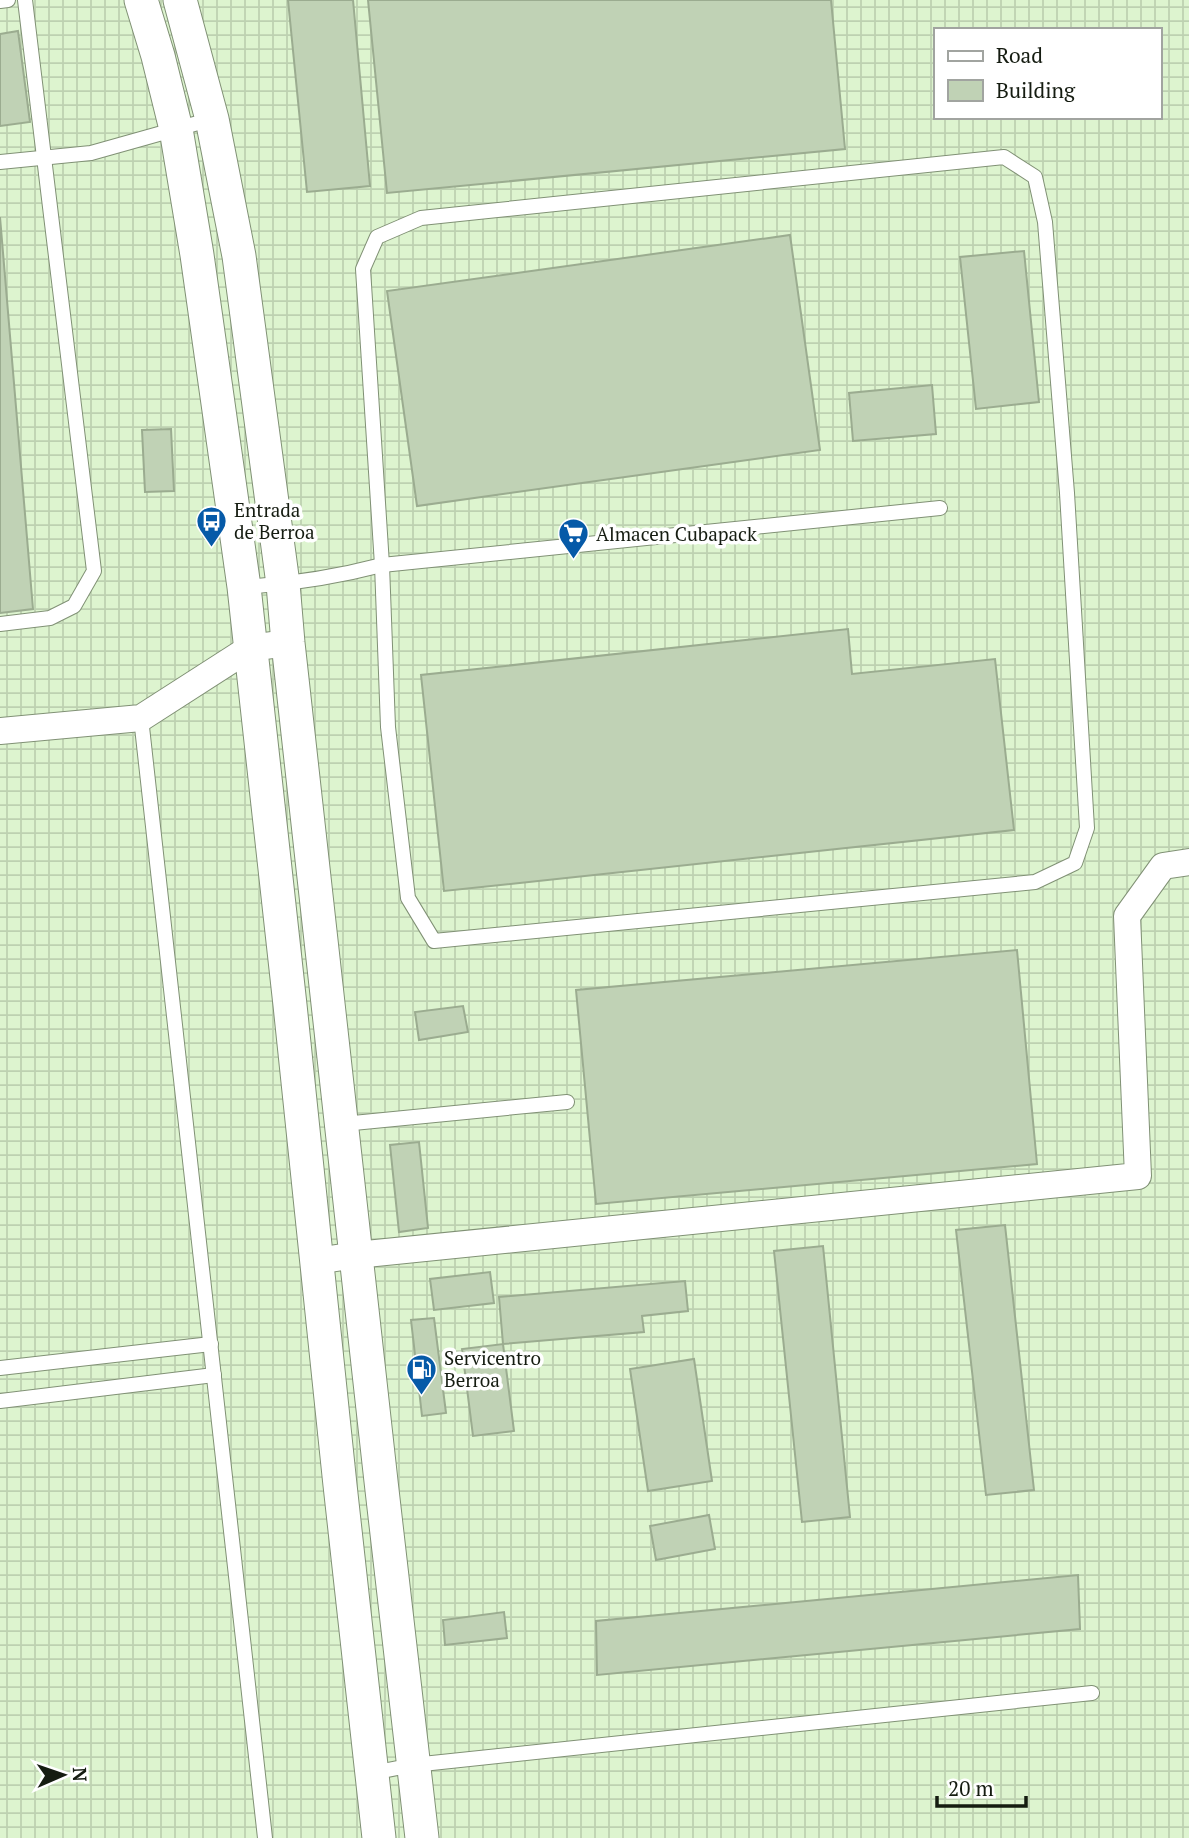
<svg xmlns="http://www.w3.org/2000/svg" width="1189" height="1838" viewBox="0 0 1189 1838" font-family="'PT Serif',serif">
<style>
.industrial{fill:url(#industrial-grid);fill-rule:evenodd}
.building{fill:#c0d2b5;stroke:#9bac90;stroke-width:2}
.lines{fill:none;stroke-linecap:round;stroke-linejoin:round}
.service-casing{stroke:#809175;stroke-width:16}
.minor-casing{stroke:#809175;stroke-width:28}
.tertiary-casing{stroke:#809175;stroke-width:35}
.service{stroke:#fff;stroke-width:14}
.minor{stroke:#fff;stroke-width:26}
.tertiary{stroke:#fff;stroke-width:33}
.labels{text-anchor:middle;stroke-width:7;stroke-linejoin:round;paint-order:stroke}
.poi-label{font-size:19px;fill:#151c11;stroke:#fff;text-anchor:start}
</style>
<defs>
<pattern id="industrial-grid" width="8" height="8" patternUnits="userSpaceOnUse" patternTransform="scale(1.75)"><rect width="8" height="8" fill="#ddf4cf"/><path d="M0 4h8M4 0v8" fill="none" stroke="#bdd1b1"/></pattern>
</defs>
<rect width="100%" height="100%" fill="#ecffe0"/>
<path class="industrial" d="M0,0H1189V1838H0ZM935,30H1159V117H935Z"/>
<g class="building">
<polygon points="288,0 353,0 370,186 307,192"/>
<polygon points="368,0 831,0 845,149 387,193"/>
<polygon points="18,31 30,122 0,126 0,34"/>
<polygon points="0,217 33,609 0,613"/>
<polygon points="790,235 820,450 417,506 387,291"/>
<polygon points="1024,251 1039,402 976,409 960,257"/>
<polygon points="932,385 936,434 853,441 849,393"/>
<polygon points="171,429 174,491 145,492 142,430"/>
<polygon points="848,629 852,674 995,659 1014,830 444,891 421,675"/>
<polygon points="1017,950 1037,1164 596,1204 576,990"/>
<polygon points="463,1006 468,1032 419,1040 415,1012"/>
<polygon points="419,1142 428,1228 399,1232 390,1145"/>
<polygon points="1005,1225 1034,1490 986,1495 956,1230"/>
<polygon points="823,1246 850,1517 802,1522 774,1251"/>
<polygon points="490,1272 494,1303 434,1310 430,1279"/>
<polygon points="685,1281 688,1311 642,1316 644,1332 503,1344 499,1297"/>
<polygon points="434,1318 446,1413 422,1416 411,1320"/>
<polygon points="503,1344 514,1431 473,1436 462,1349"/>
<polygon points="694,1359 712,1481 648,1491 630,1369"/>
<polygon points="709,1515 715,1549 656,1560 650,1526"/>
<polygon points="1078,1575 1080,1629 597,1675 596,1621"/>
<polygon points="504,1612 507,1638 445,1645 443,1620"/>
</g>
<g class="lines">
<defs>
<g id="service">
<polyline points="0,1 8,0"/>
<polygon points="1004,157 1035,177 1045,222 1067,493 1087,828 1075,863 1035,882 434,941 408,898 388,727 382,565 363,269 377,237 421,218"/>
<polyline points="0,162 91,153 212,119"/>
<path d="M244,587C291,584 336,577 382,565L940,508"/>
<polyline points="0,624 50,618 74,606 94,571 25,0"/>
<polyline points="141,718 265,1838"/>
<polyline points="343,1124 567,1102"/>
<polyline points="0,1368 211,1344"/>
<polyline points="0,1401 214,1375"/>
<polyline points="372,1773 413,1765 1092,1693"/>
</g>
<g id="minor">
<polyline points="0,731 141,718 250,648 288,643"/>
<polyline points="316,1261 356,1255 1138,1176 1127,916 1163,866 1189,862"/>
</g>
<g id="tertiary">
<polyline points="141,0 158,56 176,129 197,255 244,587 290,1005 340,1485 379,1838"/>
<path d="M180,0L212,119L239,256L283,584L288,643C333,1042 375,1440 422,1838"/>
</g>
</defs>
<use href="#service" class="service-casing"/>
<use href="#minor" class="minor-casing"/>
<use href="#tertiary" class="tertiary-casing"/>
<use href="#service" class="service"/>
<use href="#minor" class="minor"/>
<use href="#tertiary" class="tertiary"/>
</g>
<defs>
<symbol id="bus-pin" viewBox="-11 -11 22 30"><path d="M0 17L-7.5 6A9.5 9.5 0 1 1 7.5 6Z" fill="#065aa8" stroke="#fff"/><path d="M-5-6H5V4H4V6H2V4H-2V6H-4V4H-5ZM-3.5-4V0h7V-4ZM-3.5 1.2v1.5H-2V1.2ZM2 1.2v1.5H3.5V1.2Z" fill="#fff"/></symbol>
<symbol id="supermarket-pin" viewBox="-11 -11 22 30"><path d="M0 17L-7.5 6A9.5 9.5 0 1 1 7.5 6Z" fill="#065aa8" stroke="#fff"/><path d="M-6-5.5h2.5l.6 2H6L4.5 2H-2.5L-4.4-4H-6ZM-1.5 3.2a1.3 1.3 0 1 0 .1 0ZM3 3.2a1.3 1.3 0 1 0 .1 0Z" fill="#fff"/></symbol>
<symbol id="fuel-pin" viewBox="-11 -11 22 30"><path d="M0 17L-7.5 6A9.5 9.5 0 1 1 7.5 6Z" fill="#065aa8" stroke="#fff"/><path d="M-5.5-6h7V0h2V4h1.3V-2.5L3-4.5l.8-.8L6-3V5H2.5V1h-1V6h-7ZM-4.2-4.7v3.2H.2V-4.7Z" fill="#fff"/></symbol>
</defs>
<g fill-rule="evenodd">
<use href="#bus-pin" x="194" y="504" width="35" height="47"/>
<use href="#supermarket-pin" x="556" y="516" width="35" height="47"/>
<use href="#fuel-pin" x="404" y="1352" width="35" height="47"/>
</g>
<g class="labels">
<g class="poi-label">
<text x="234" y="517">Entrada<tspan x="234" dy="22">de Berroa</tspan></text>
<text x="596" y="541">Almacen Cubapack</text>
<text x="444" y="1365">Servicentro<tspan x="444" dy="22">Berroa</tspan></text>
</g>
</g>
<rect x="934" y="28" width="228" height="91" fill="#ffffff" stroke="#a1a4a0" stroke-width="2"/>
<rect x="948" y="51" width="35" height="10" fill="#ffffff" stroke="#a1a4a0" stroke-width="2"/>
<text x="996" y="63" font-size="21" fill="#151c11">Road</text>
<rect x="948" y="80" width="35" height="21" fill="#c0d2b5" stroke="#a1a4a0" stroke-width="2"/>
<text x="996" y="98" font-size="21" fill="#151c11">Building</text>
<g transform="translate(63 1775) rotate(88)" stroke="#ffffff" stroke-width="5" paint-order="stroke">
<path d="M0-5L12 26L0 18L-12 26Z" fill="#151c11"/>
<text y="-10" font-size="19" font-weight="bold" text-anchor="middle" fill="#151c11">N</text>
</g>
<path d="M937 1796v10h89v-10" fill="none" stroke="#151c11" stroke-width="3.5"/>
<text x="948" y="1796" font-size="21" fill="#151c11" stroke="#ffffff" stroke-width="5" paint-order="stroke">20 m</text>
</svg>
